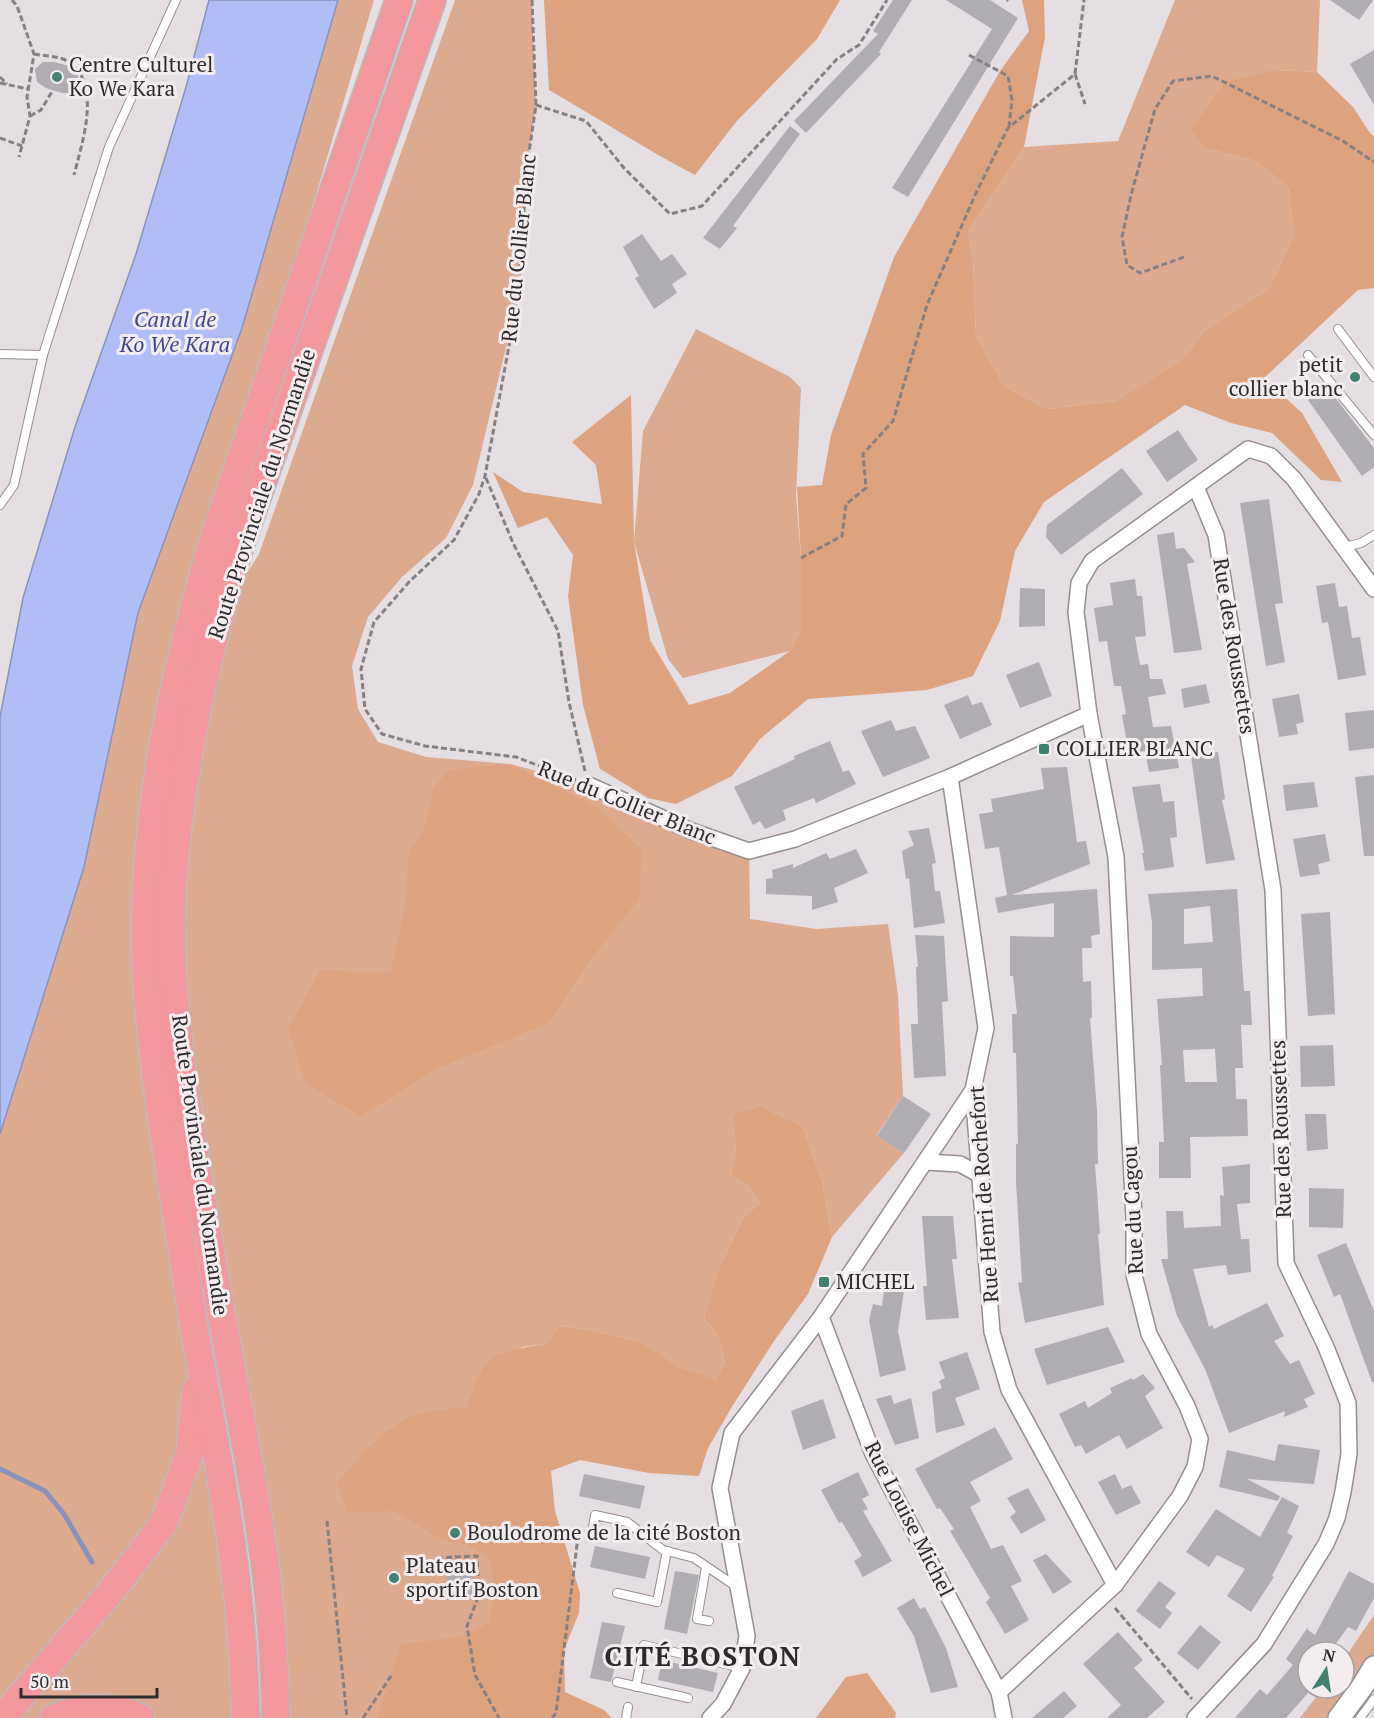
<svg xmlns="http://www.w3.org/2000/svg" width="1374" height="1718" viewBox="0 0 1374 1718" font-family="'PT Serif',serif">
<style>
.green{fill:#dcaa8e}
.forest{fill:#dda280}
.water{fill:#b1bdf7;stroke:#8a92bb;stroke-width:1.5}
.lines{fill:none;stroke-linecap:round;stroke-linejoin:round}
.stream{stroke:#8a92bb;stroke-width:5}
.building{fill:#afacb2;fill-rule:evenodd}
.lane-casing{stroke:#958e92;stroke-width:10}
.street-casing{stroke:#958e92;stroke-width:18}
.secondary-casing{stroke:#958e92;stroke-width:24}
.highway-casing{stroke:#bcbbbc;stroke-width:30}
.path{stroke:#858083;stroke-width:3;stroke-dasharray:6 3;stroke-linecap:butt}
.lane{stroke:#fff;stroke-width:8}
.street{stroke:#fff;stroke-width:15}
.secondary{stroke:#fff;stroke-width:21}
.highway{stroke:#f2979b;stroke-width:27}
.poi-dot{fill:#408170;stroke:#f3ecef;stroke-width:2}
.labels{text-anchor:middle;stroke-width:6;stroke-linejoin:round;paint-order:stroke}
.poi-label{font-size:21px;fill:#2f2c2e;stroke:#f3ecef;text-anchor:start}
.street-label{font-size:21px;fill:#2f2c2e;stroke:#f3ecef}
.water-label{font-size:22px;font-style:italic;fill:#41498f;stroke:#f3ecef}
.district-label{font-size:27px;font-weight:bold;letter-spacing:1.5px;fill:#2e292b;stroke:#f3ecef}
</style>
<rect width="100%" height="100%" fill="#e5dee2"/>
<g class="green">
<polygon points="338,0 374,0 191,614 147,895 246,1718 0,1718 0,1134 84,867 138,613 242,328"/>
<polygon points="455,0 532,0 536,105 527,166 518,297 473,485 446,538 402,577 368,617 352,666 358,709 378,742 426,757 510,764 589,785 749,851 750,919 816,929 888,924 898,995 903,1096 877,1135 904,1153 832,1237 822,1181 802,1125 778,1115 761,1105 732,1114 736,1148 731,1176 748,1185 760,1203 743,1218 717,1272 704,1318 719,1337 725,1363 716,1381 680,1367 642,1342 588,1330 562,1326 545,1344 522,1347 473,1388 466,1407 418,1415 392,1427 369,1446 523,1504 492,1631 377,1718 276,1718 173,965 218,620 259,554"/>
<polygon points="1175,0 1320,0 1317,72 1273,70 1205,148 1256,161 1288,187 1294,234 1269,289 1204,331 1183,359 1118,401 1047,409 1004,386 976,336 973,259 968,231 1024,147 1118,141"/>
<polygon points="696,329 790,377 801,388 796,495 801,558 801,631 790,651 683,678 668,659 634,542 643,431"/>
<polygon points="1374,1615 1374,1667 1339,1718 1300,1718 1323,1688 1344,1688 1344,1659"/>
</g>
<g class="forest">
<path d="M544,0H840L817,39L736,122L695,175C645,149 598,118 549,90Z"/>
<polygon points="1022,0 1044,0 1045,37 1024,147 968,231 973,259 976,336 1004,386 1047,409 1117,401 1183,359 1204,331 1269,289 1294,234 1288,187 1256,161 1205,148 1191,130 1225,82 1273,70 1317,72 1353,107 1370,133 1374,136 1374,288 1358,290 1264,378 1302,413 1342,482 1321,480 1272,433 1231,423 1185,405 1044,502 1015,551 1000,621 973,676 927,690 808,699 760,739 732,776 676,804 648,798 600,769 583,705 568,596 573,555 547,517 518,528 493,472 523,492 602,504 596,465 572,442 631,395 634,542 650,640 689,705 730,693 790,651 801,631 801,558 797,487 822,485 831,435 894,257 1000,71 1029,31"/>
<polygon points="510,764 600,809 642,850 639,899 588,963 549,1023 438,1068 361,1116 306,1084 288,1029 321,969 359,973 391,972 405,906 409,852 425,827 433,789 448,770"/>
<path d="M761,1105L778,1115L802,1125L822,1181L832,1237L808,1294L774,1341L733,1405L708,1448L699,1476L649,1473L580,1460L551,1471L555,1511L580,1593L579,1613L564,1650L565,1692L604,1710L612,1718H377L401,1644L461,1637L490,1622L495,1586L489,1557L465,1544L441,1539L394,1511L348,1512L337,1484C360,1456 383,1425 419,1414C434,1410 450,1409 466,1407C470,1395 480,1368 490,1360C499,1351 532,1346 545,1344L561,1326L588,1330L642,1342L680,1367L716,1380L725,1363L719,1337L704,1318L717,1272L743,1218L760,1203L748,1185L731,1176L736,1148L732,1114Z"/>
<polygon points="867,1673 896,1713 895,1718 816,1718 846,1677"/>
</g>
<polygon class="water" points="209,0 338,0 242,328 138,613 84,867 0,1134 0,717 23,598 75,427 136,254 186,87"/>
<g class="lines">
<polyline class="stream" points="0,1469 45,1491 64,1514 92,1562"/>
</g>
<g class="building">
<polygon points="893,0 912,0 879,52 881,54 806,133 794,121 878,34 873,31"/>
<polygon points="946,0 990,0 1018,18 908,197 892,188 992,29"/>
<polygon points="1330,0 1373,0 1359,20"/>
<polygon points="1374,50 1374,105 1350,64"/>
<polygon points="43,62 54,62 69,66 77,72 79,83 71,93 62,93 46,88 37,82 35,69"/>
<polygon points="790,126 800,134 733,226 737,228 720,249 703,238"/>
<polygon points="642,234 661,261 672,254 687,274 672,284 677,293 654,309 635,278 639,276 623,247"/>
<polygon points="1327,387 1374,448 1374,467 1362,476 1308,400"/>
<polygon points="1178,430 1198,460 1167,482 1146,451"/>
<polygon points="1122,468 1143,494 1061,555 1046,537 1047,525"/>
<polygon points="1269,499 1283,603 1275,604 1285,662 1266,666 1240,503"/>
<polygon points="1174,532 1176,549 1184,548 1195,562 1187,564 1202,650 1174,653 1157,535"/>
<polygon points="1135,579 1137,596 1142,596 1146,636 1135,637 1140,665 1148,664 1150,679 1162,679 1166,694 1148,697 1153,727 1171,726 1179,768 1149,772 1145,751 1129,754 1122,715 1126,714 1121,686 1114,686 1107,641 1099,642 1094,608 1113,605 1110,583"/>
<polygon points="1335,583 1339,607 1347,606 1352,638 1360,637 1366,675 1338,680 1328,622 1322,623 1316,586"/>
<polygon points="1020,588 1045,589 1045,626 1019,627"/>
<polygon points="1039,662 1052,696 1020,708 1006,675"/>
<polygon points="1206,684 1210,703 1184,708 1181,689"/>
<polygon points="1299,694 1304,722 1296,724 1298,734 1279,737 1272,699"/>
<polygon points="968,695 972,705 982,702 992,725 960,739 944,705"/>
<polygon points="1374,710 1374,748 1349,751 1345,713"/>
<polygon points="891,720 896,731 915,726 930,758 883,777 861,731"/>
<polygon points="830,741 843,772 849,770 856,784 816,803 814,798 783,810 786,820 765,829 760,821 753,825 734,787 795,759 794,756"/>
<polygon points="1218,752 1225,799 1222,800 1235,860 1206,864 1191,756"/>
<polygon points="1067,767 1077,842 1086,841 1090,864 1012,895 1097,889 1100,934 1091,936 1092,948 1082,948 1083,982 1091,981 1092,1018 1090,1018 1097,1111 1098,1164 1095,1164 1100,1234 1098,1234 1104,1305 1025,1323 1018,1283 1022,1282 1016,1182 1016,1144 1018,1144 1016,1053 1013,1053 1012,1014 1017,1014 1013,976 1010,976 1010,936 1054,937 1054,903 998,913 995,898 1007,895 999,847 985,849 979,814 993,812 991,799 1044,789 1041,768"/>
<polygon points="1374,775 1374,856 1364,856 1355,777"/>
<polygon points="1314,782 1318,807 1286,811 1283,785"/>
<polygon points="1160,784 1163,802 1174,801 1177,837 1170,838 1174,867 1145,871 1142,853 1144,853 1132,787"/>
<polygon points="929,828 936,863 932,864 935,891 940,891 945,923 914,928 909,878 906,879 902,851 914,845 908,831"/>
<polygon points="1325,834 1330,861 1318,864 1320,874 1300,877 1293,839"/>
<polygon points="856,849 868,873 834,888 838,902 812,910 812,896 766,894 766,879 773,878 772,870 793,864 793,868 826,853 830,859"/>
<path d="M1237,889L1244,991H1250L1252,1025H1241L1243,1068H1235L1236,1099H1247L1248,1136L1190,1137L1191,1178H1159V1142H1164L1160,1065H1162L1157,999L1203,996L1202,968L1152,970V922L1148,894ZM1210,906L1213,942L1184,944V909ZM1215,1049L1217,1082H1185L1183,1050Z"/>
<polygon points="1330,912 1335,1014 1308,1016 1301,914"/>
<polygon points="915,935 944,936 948,1001 942,1002 946,1076 914,1078 911,1024 918,1024 916,967 918,967"/>
<polygon points="1333,1045 1335,1086 1301,1087 1300,1046"/>
<polygon points="903,1096 931,1114 904,1153 877,1136"/>
<polygon points="1305,1114 1326,1114 1328,1149 1307,1151"/>
<polygon points="1250,1164 1250,1203 1237,1204 1241,1239 1249,1239 1251,1272 1228,1275 1226,1265 1193,1269 1209,1327 1212,1325 1214,1329 1267,1303 1284,1336 1274,1341 1290,1364 1299,1360 1315,1394 1304,1399 1308,1407 1284,1417 1285,1411 1229,1433 1205,1369 1177,1316 1161,1259 1168,1259 1166,1211 1183,1211 1184,1228 1221,1226 1220,1195 1224,1196 1222,1167"/>
<polygon points="1309,1188 1344,1189 1343,1228 1309,1227"/>
<polygon points="922,1216 953,1216 957,1259 952,1259 959,1318 926,1320 923,1286 927,1286"/>
<polygon points="1346,1243 1374,1311 1374,1382 1372,1382 1340,1294 1334,1297 1317,1255"/>
<polygon points="885,1282 905,1284 898,1331 906,1370 880,1377 869,1320 873,1304 882,1306"/>
<polygon points="1108,1327 1125,1362 1047,1385 1034,1349"/>
<polygon points="967,1352 980,1389 955,1398 965,1425 936,1433 932,1392 942,1388 939,1381 945,1378 939,1362"/>
<polygon points="1143,1374 1155,1388 1145,1396 1163,1428 1127,1449 1119,1435 1086,1454 1081,1445 1075,1447 1059,1414 1085,1401 1088,1408 1112,1393 1110,1388 1132,1378 1133,1380"/>
<polygon points="891,1395 894,1404 911,1398 919,1438 895,1445 876,1399"/>
<polygon points="823,1399 836,1438 803,1450 791,1411"/>
<polygon points="995,1427 1013,1459 970,1482 981,1501 970,1507 991,1549 1003,1545 1022,1581 1011,1586 1029,1620 1005,1634 986,1602 990,1598 950,1531 954,1529 940,1508 937,1509 915,1469"/>
<polygon points="1278,1444 1320,1450 1314,1484 1247,1479 1280,1496 1278,1501 1219,1487 1227,1450 1275,1461"/>
<polygon points="858,1472 869,1495 862,1499 868,1509 863,1511 892,1561 863,1577 854,1561 862,1556 842,1522 839,1523 821,1490"/>
<polygon points="584,1474 645,1486 640,1509 579,1496"/>
<polygon points="1115,1474 1122,1489 1131,1485 1141,1503 1116,1515 1098,1482"/>
<polygon points="1028,1488 1046,1520 1021,1534 1010,1517 1016,1512 1007,1498"/>
<polygon points="1282,1497 1299,1506 1287,1533 1293,1536 1272,1576 1274,1577 1251,1612 1227,1596 1245,1569 1217,1555 1209,1567 1186,1552 1216,1509 1260,1537"/>
<polygon points="595,1546 650,1557 645,1579 590,1567"/>
<polygon points="1046,1554 1072,1582 1053,1594 1033,1560"/>
<polygon points="448,1561 474,1562 473,1595 447,1594"/>
<polygon points="675,1571 699,1575 687,1634 664,1629"/>
<polygon points="1349,1571 1374,1584 1374,1598 1356,1631 1348,1627 1330,1652 1308,1652 1308,1693 1286,1718 1235,1718 1260,1689 1267,1695 1293,1665 1286,1659 1308,1627 1308,1630 1315,1635"/>
<polygon points="1159,1581 1176,1593 1165,1607 1172,1613 1160,1629 1136,1611"/>
<polygon points="914,1598 920,1609 925,1607 946,1648 958,1687 931,1693 914,1636 897,1608"/>
<polygon points="602,1622 625,1626 611,1682 590,1678"/>
<polygon points="1200,1625 1221,1642 1198,1670 1177,1653"/>
<polygon points="1118,1632 1143,1660 1134,1668 1165,1702 1147,1718 1107,1718 1121,1705 1083,1664"/>
<polygon points="662,1660 718,1673 713,1692 658,1680"/>
<polygon points="1064,1691 1077,1706 1063,1718 1032,1718"/>
</g>
<g class="lines">
<defs>
<g id="lane">
<polyline points="1338,329 1374,377"/>
<polyline points="0,354 43,355 109,147 176,0"/>
<polyline points="1308,355 1374,435"/>
<polyline points="0,505 14,485 43,355"/>
<polyline points="1344,547 1361,543 1374,535"/>
<polyline points="592,1534 595,1515 627,1522 663,1550 694,1558 737,1587"/>
<polyline points="706,1567 697,1619 709,1621"/>
<polyline points="617,1593 657,1602 667,1551"/>
<polyline points="617,1682 688,1698"/>
<polyline points="636,1687 644,1645 742,1668"/>
<polyline points="626,1718 628,1707"/>
<polyline points="1360,1718 1374,1699"/>
</g>
<g id="street">
<polyline points="950,777 986,1028 973,1090 992,1332 1009,1390 1115,1585"/>
<polyline points="589,785 689,830 749,851 795,839 950,777 1089,714 1076,612 1079,583 1092,561 1248,449 1271,456 1294,479 1374,589"/>
<polyline points="973,1090 821,1317 873,1454 999,1692 1004,1718"/>
<polyline points="926,1162 960,1164 982,1176"/>
<polyline points="999,1692 1115,1585 1180,1496 1195,1467 1200,1439 1187,1406 1149,1334 1134,1275 1134,1218 1116,857 1089,714"/>
<polyline points="710,1718 723,1704 742,1668 747,1636 720,1488 732,1433 821,1317"/>
<polyline points="1195,1718 1264,1644 1326,1544 1337,1518 1343,1492 1349,1454 1348,1403 1326,1347 1286,1263 1273,890 1216,535 1196,487"/>
</g>
<polyline id="secondary" points="1339,1718 1362,1687 1374,1667"/>
<g id="highway">
<polyline points="2,1718 114,1588 164,1523 190,1452 196,1390"/>
<path d="M54,1718C80,1706 114,1705 141,1718"/>
<path d="M246,1718C244,1678 243,1638 238,1598C230,1519 214,1440 200,1361C189,1298 180,1235 170,1172C159,1103 149,1033 146,963C141,818 173,676 214,538L399,0"/>
<path d="M276,1718C275,1678 273,1638 269,1599C262,1530 249,1461 236,1393C223,1323 210,1252 199,1181C184,1088 168,992 172,897C178,778 205,660 240,546L432,0"/>
</g>
</defs>
<use href="#lane" class="lane-casing"/>
<use href="#street" class="street-casing"/>
<use href="#secondary" class="secondary-casing"/>
<use href="#highway" class="highway-casing"/>
<g class="path">
<polyline points="12,0 17,6 34,54 27,97 30,116 19,157"/>
<polyline points="532,0 536,105 527,166 518,297 485,476 479,494 454,540 410,581 374,622 361,669 365,709 382,734 425,746 516,757 576,780"/>
<polyline points="1007,0 1008,1"/>
<path d="M34,54C44,56 59,56 67,61C103,82 82,143 74,175"/>
<polyline points="969,55 1008,76 1012,100 1009,126"/>
<polyline points="1075,74 1085,104"/>
<polyline points="0,77 7,84"/>
<polyline points="0,83 28,89"/>
<polyline points="536,105 586,121 624,168 670,214 702,206 837,59 859,45 887,0"/>
<polyline points="30,116 41,110 53,90"/>
<polyline points="0,138 22,146"/>
<polyline points="1184,257 1140,273 1127,265 1122,237 1131,195 1155,109 1173,81 1212,76 1343,141 1374,162"/>
<polyline points="486,478 513,543 558,631 569,702 585,771"/>
<polyline points="801,558 842,536 846,504 866,488 863,454 893,421 927,305 976,193 1008,128 1075,74 1084,0"/>
<polyline points="327,1521 347,1718"/>
<polyline points="437,1558 477,1556 479,1595 467,1626 475,1675 499,1718"/>
<polyline points="1115,1608 1192,1699"/>
<polyline points="363,1718 391,1676"/>
<polyline points="552,1718 556,1713 578,1537 581,1536"/>
</g>
<use href="#lane" class="lane"/>
<use href="#street" class="street"/>
<use href="#secondary" class="secondary"/>
<use href="#highway" class="highway"/>
</g>
<g class="poi-dot">
<circle cx="57" cy="77" r="6"/>
<circle cx="1355" cy="377" r="6"/>
<rect x="1038" y="743" width="12" height="12" rx="3"/>
<rect x="818" y="1276" width="12" height="12" rx="3"/>
<circle cx="455" cy="1533" r="6"/>
<circle cx="394" cy="1578" r="6"/>
</g>
<g class="labels">
<g class="poi-label">
<text x="69" y="72">Centre Culturel<tspan x="69" dy="24">Ko We Kara</tspan></text>
<text x="1343" y="372" text-anchor="end">petit<tspan x="1343" dy="24">collier blanc</tspan></text>
<text x="1056" y="756">COLLIER BLANC</text>
<text x="836" y="1289">MICHEL</text>
<text x="467" y="1540">Boulodrome de la cité Boston</text>
<text x="406" y="1573">Plateau<tspan x="406" dy="24">sportif Boston</tspan></text>
</g>
<g class="street-label">
<text transform="translate(519 248) rotate(-84)" y="7">Rue du Collier Blanc</text>
<text transform="translate(262 494) rotate(-72)" y="7">Route Provinciale du Normandie</text>
<text transform="translate(1234 646) rotate(81)" y="7">Rue des Roussettes</text>
<text transform="translate(627 803) rotate(22)" y="7">Rue du Collier Blanc</text>
<text transform="translate(1281 1129) rotate(-92)" y="7">Rue des Roussettes</text>
<text transform="translate(200 1165) rotate(82)" y="7">Route Provinciale du Normandie</text>
<text transform="translate(984 1194) rotate(-94)" y="7">Rue Henri de Rochefort</text>
<text transform="translate(1133 1210) rotate(-93)" y="7">Rue du Cagou</text>
<text transform="translate(909 1519) rotate(63)" y="7">Rue Louise Michel</text>
</g>
<g class="water-label">
<text x="175" y="327">Canal de<tspan x="175" dy="25">Ko We Kara</tspan></text>
</g>
<g class="district-label">
<text x="703" y="1666">CITÉ BOSTON</text>
</g>
</g>
<g transform="translate(1326 1670) rotate(12)"><circle r="28" fill="#f3ecef" stroke="#a59fa2" stroke-width="1.5"/>
<path d="M0-4.5L10 22L0 15L-10 22Z" fill="#408170"/>
<text y="-9" font-size="16" font-weight="bold" text-anchor="middle" fill="#2f2c2e">N</text>
</g>
<path d="M21 1688v9h136v-9" fill="none" stroke="#2f2c2e" stroke-width="3"/>
<text x="30" y="1688" font-size="18" fill="#2f2c2e" stroke="#f3ecef" stroke-width="4.5" paint-order="stroke">50 m</text>
</svg>
